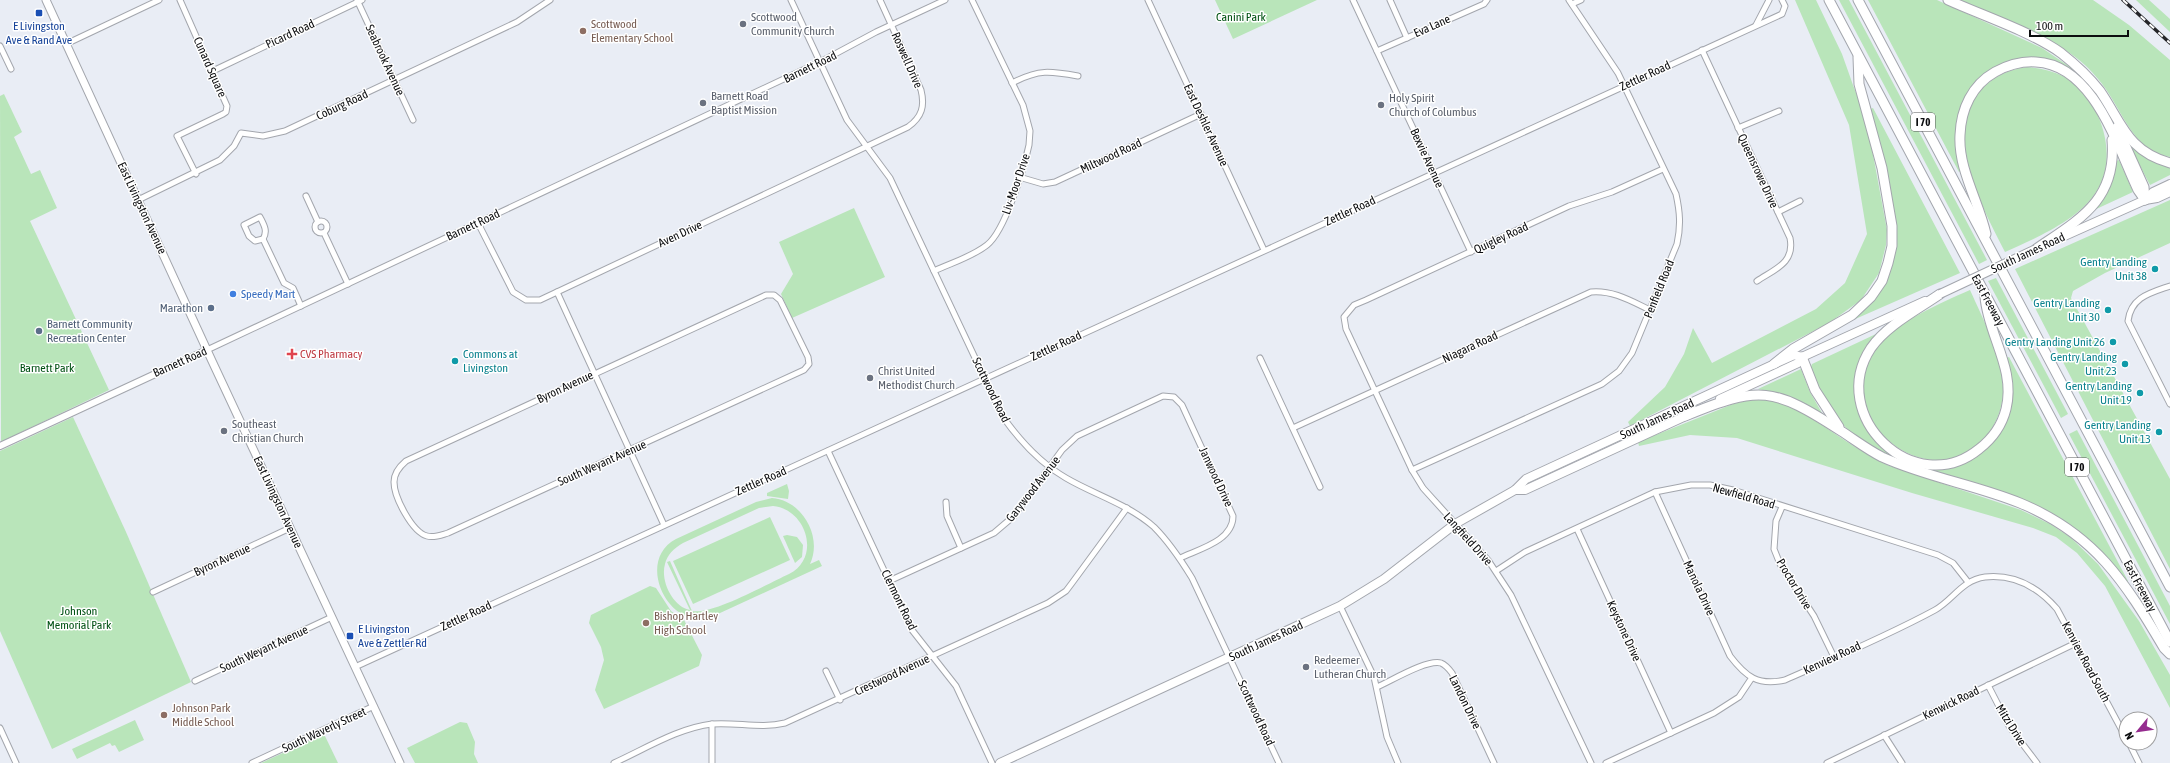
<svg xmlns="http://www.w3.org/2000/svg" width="2170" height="763" viewBox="0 0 2170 763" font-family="'Asap Condensed',sans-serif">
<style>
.green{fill:#b9e5ba;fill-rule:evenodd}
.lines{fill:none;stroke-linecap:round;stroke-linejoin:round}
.minor-casing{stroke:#a3a6ad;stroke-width:7}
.tertiary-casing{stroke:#a3a6ad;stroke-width:8}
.secondary-casing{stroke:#a3a6ad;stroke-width:9}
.primary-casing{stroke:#a3a6ad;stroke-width:10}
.motorway-casing{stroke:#a3a6ad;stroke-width:11}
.minor{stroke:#fff;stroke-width:5}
.tertiary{stroke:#fff;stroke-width:6}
.secondary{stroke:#fff;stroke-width:7}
.primary{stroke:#fff;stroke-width:8}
.motorway{stroke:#fff;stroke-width:9}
.rail-casing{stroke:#252629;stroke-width:3.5}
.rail{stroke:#fff;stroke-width:2;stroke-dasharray:6;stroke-linecap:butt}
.primary-bridge-casing{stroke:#a3a6ad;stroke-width:10;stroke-linecap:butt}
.primary-bridge{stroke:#fff;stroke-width:8}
.transit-dot{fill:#1a4fb4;stroke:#fff;stroke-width:1.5}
.worship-dot{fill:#6b7280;stroke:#fff;stroke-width:1.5}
.education-dot{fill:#8d6e63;stroke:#fff;stroke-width:1.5}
.culture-dot{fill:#0f9aa8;stroke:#fff;stroke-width:1.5}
.shop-dot{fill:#3f7fe0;stroke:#fff;stroke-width:1.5}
.service-dot{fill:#5c6f8a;stroke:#fff;stroke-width:1.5}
.health-dot{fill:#e0444e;stroke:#fff;stroke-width:1.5}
.labels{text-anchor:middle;stroke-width:3;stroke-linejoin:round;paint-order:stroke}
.shield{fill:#fff;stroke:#555657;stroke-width:1}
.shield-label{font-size:11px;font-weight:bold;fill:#0c0d0f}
.worship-label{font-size:12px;fill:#5b616d;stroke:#fff;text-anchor:start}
.park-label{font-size:12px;fill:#005113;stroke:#fff}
.education-label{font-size:12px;fill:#785e54;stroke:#fff;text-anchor:start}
.transit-label{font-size:12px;fill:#164399;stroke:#fff}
.street-label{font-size:12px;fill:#0c0d0f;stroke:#fff}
.culture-label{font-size:12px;fill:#0d838f;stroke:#fff;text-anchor:end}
.shop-label{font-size:12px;fill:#366cbe;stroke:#fff;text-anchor:start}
.service-label{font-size:12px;fill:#4e5e75;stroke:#fff;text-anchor:end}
.health-label{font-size:12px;fill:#be3a42;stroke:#fff;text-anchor:start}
</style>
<rect width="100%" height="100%" fill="#e9edf5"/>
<g class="green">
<polygon points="1215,0 1317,0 1233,39"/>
<polygon points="1795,0 1816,0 1842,54 1853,85 1864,114 1872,149 1887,230 1886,245 1879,273 1861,300 1829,323 1630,426 1628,422 1665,387 1684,354 1693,328 1712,363 1816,309 1845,283 1867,234 1849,125"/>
<polygon points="1839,0 1849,0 1987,260 1979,264"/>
<polygon points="1868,0 1937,0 2042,48 2076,71 2074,73 2064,67 2004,64 1959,112 1956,135 1962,170 1959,172"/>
<path d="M1956,0H2093L2129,25L2170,60V157C2136,151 2126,120 2109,94C2103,84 2094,74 2086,66C2053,35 1997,18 1956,0Z"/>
<polygon points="2136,0 2149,0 2170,19 2170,32"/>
<path d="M2027,67C2040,68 2053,71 2065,77C2102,99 2121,160 2094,195C2076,221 2034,239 2005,252C1983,209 1943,136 1979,92C1992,77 2007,70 2027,67Z"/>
<polygon points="4,94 22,132 14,137 31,174 40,170 57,208 30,221 109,390 1,442 0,96"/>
<polygon points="1873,108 1960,273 1853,320 1852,318 1863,310 1893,253 1870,109"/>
<polygon points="2128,143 2170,167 2170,175 2150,185"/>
<polygon points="2119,160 2133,192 2092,211 2109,189 2116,161"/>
<polygon points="2170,200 2170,243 2105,273 2073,291 2071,298 2170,479 2170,569 2015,269"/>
<polygon points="854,208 885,277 792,318 781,294 793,274 779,242"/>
<polygon points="1996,278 2068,414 2061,418 1988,281"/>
<path d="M1970,290C1984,321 2001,353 2003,387C2004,403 1998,420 1989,433C1933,506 1823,416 1877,347C1897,321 1941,303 1970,290Z"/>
<path d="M1876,334C1846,376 1848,418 1889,454L1888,456C1844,434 1829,413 1810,369L1812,364Z"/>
<polygon points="2009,357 2128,581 2126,582 2070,528 1925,470 1926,467 1963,462 2005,421 2006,358"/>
<polygon points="1801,369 1810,392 1822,413 1821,414 1789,396 1758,389"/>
<polygon points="1758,398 1779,401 1802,412 1855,447 1887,465 2021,510 2050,524 2070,537 2098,564 2139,621 2170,675 2170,708 2105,586 2077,553 2056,537 2033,528 1912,493 1737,438 1690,435 1639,446 1638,442 1733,404"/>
<polygon points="73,417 126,532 191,682 52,749 0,631 0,451"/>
<polygon points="2077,430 2170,606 2170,624 2069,434"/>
<polygon points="787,484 789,491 788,499 767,496 767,493"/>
<path d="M772,498C802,500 823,537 810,564L819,560L822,566L707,619C666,626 636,560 676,539L756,502ZM773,506C806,509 822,557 789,574C767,584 713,615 692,611L670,561L667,562L690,610C673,607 660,581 665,564C667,555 674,548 683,543L759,508Z"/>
<polygon points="770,517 790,560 693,604 673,561"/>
<polygon points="787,535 797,537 803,545 802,557 795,563 783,536"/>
<polygon points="650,586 656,588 671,611 684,620 702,655 699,666 604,709 595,690 604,660 601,647 589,623 591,615"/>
<polygon points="135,720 144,740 119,752 115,745 112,746 110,743 77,759 72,749"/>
<polygon points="460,722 467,723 475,742 474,754 478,763 415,763 407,748"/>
<polygon points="324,734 338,763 261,763"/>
</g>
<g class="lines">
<defs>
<g id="minor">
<polyline points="180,0 227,106 226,112 223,114 177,136 196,174"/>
<polyline points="357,0 413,120"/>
<path d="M791,0L847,120L890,178L1003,417C1020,441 1040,463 1066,478C1095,495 1128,504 1154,527C1169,542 1181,560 1192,578L1279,763"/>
<polyline points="1148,0 1264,250"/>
<polyline points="1353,0 1471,252"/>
<polyline points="1390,0 1407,38"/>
<polyline points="1572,4 1581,0"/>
<polyline points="1756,25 1769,0"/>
<polyline points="66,44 159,0"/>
<polyline points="0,46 11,69"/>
<path d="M1702,50L1790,238C1795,263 1775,269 1757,281"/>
<polyline points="1377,51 1484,4 1487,0"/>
<polyline points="217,69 362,0"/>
<path d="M1012,83C1039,69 1050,71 1078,76"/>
<polyline points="1738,128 1779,111"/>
<polyline points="1019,177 1043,184 1055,182 1201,114"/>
<polyline points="306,196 318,222"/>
<polyline points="138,200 220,160 234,146 241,133 263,136 285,131 517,22 550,0"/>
<polyline points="1778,212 1800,201"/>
<path d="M260,217C264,225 268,231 263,239L255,241L249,236L244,225Z"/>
<circle cx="321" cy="227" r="6"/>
<path d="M478,223L513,292L526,300H540L908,127C922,117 925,106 921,90L880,0"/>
<polyline points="324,233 348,284"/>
<polyline points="263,239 284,283 293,288 301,306"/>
<path d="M934,271C951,263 972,257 987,245C1005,231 1024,168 1029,145L1030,131L1023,105L972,0"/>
<path d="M2170,286C2150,293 2131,297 2128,321L2170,404"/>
<polyline points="557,292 664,525"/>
<path d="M766,295H774L780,300L808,357L809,364L804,370L448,533C441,535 434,538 427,536C412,532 394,497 394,482C394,473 399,467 406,461Z"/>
<polyline points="207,350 820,62 876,32 945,0"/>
<polyline points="1260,358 1320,487"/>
<path d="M1293,428L1591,292C1613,290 1631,301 1650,310"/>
<polyline points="828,451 912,630 956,686 992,763"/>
<path d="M1412,470L1602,384L1619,371L1632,353L1677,244C1681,226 1680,212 1676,194L1618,73L1569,0"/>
<path d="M1655,492L1730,656C1746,677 1758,686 1785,680C1835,658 1887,636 1935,610C1953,600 1962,580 1985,577C2014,574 2038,587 2057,609L2126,738"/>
<polyline points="946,502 947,516 961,548"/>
<polyline points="1782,507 1776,521 1774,549 1780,564 1814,616 1834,657"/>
<polyline points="1577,529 1671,733"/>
<polyline points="1496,571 1525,552 1655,492 1691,485 1710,485 1733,490 1938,555 1953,563 1968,582"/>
<path d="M889,581L994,533L1014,516L1062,450L1077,436L1163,396L1174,397L1182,405L1233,516C1233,541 1199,549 1180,558"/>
<polyline points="153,592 290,528"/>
<polyline points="1340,606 1374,677 1387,737 1398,763"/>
<polyline points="355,667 1782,14 1785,6 1782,0"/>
<polyline points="826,671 840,700"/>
<polyline points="195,681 332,617"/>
<polyline points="1988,685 2009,726 2037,763"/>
<path d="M1377,687C1391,681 1427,659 1441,663C1446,665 1449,669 1452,673L1494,763"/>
<polyline points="712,724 712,763"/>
<polyline points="0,728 16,763"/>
<polyline points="1884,735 1902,763"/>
<polyline points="2129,743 2139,763"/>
<polyline points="252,763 374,706"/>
<path d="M614,763C645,749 678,728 712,724C737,722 761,729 785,723L1048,603L1066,591L1072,583L1127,508"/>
<polyline points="1591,763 1511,595 1488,560 1423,488 1412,470 1346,329 1344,317 1354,305 1366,300 1569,206 1612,192 1663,169"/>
<polyline points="1606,763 1714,713 1739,697 1751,679"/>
<polyline points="1827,763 2076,643"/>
</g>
<polyline id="tertiary" points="0,446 207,350"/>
<polyline id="secondary" points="46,0 212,361 400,763"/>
<g id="primary">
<polyline points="2145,200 2153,192 2170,184"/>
<polyline points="2051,242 2145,200 2157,198 2170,192"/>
<polyline points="1720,399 1798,363 1802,357 1925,301"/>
<polyline points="1515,490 1525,490 1690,414"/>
<polyline points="1000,763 1340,606 1384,579 1455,524 1515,490 1526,479 1794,355 1802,357"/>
</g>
<g id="motorway">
<polyline points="1829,0 2170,642"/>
<polyline points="1858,0 2170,587"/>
<path d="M1948,0C1981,15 2032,32 2061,53C2075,64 2089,77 2100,91C2122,123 2127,151 2170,163"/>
<polyline points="2117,127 2144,187 2145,200"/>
<path d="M1986,234C1979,202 1958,169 1960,135C1961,109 1972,85 1995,72C2008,65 2022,61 2036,62C2094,65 2117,146 2138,190L2145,200"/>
<path d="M2036,249C2080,219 2117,200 2112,140"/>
<path d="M1940,294C1917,310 1887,325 1871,348C1826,416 1915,501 1979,449C1992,439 2002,425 2006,409C2016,369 1988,335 1985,297"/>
<polyline points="1802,357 1815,390 1839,427"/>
<polyline points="1774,364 1793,349 1852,315 1871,297 1882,281 1888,263 1892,246 1892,226 1882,168 1859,84 1858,57"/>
<path d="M1685,416C1760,385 1773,387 1841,431C1855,440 1868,450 1882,457C1926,477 1976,485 2020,503C2095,534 2125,582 2164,648L2170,654"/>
</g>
</defs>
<use href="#minor" class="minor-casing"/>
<use href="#tertiary" class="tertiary-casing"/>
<use href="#secondary" class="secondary-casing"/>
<use href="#primary" class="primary-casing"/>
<use href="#motorway" class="motorway-casing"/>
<use href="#minor" class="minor"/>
<use href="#tertiary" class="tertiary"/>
<use href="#secondary" class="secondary"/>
<use href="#primary" class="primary"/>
<use href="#motorway" class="motorway"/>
<defs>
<polyline id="rail" points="2123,0 2170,43"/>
</defs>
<use href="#rail" class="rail-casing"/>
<use href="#rail" class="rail"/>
<defs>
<polyline id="primary-bridge" points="1940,294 2036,249"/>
</defs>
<use href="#primary-bridge" class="primary-bridge-casing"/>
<use href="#primary-bridge" class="primary-bridge"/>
</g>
<g class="transit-dot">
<rect x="35" y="9" width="8" height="8" rx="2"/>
<rect x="346" y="632" width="8" height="8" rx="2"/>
</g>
<g class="worship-dot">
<circle cx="743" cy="24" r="4"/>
<circle cx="703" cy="103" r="4"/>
<circle cx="1381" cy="105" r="4"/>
<circle cx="870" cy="378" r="4"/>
<circle cx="224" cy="431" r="4"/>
<circle cx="1306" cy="667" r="4"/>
</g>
<g class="education-dot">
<circle cx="583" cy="31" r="4"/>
<circle cx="646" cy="623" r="4"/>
<circle cx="164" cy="715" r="4"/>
</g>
<g class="culture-dot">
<circle cx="2155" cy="269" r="4"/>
<circle cx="2108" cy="310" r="4"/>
<circle cx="2113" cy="342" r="4"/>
<circle cx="455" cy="361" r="4"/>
<circle cx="2125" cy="364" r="4"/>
<circle cx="2140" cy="393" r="4"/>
<circle cx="2159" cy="432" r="4"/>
</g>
<circle class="shop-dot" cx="233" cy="294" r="4"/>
<g class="service-dot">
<circle cx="211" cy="308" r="4"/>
<circle cx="39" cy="331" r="4"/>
</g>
<path class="health-dot" d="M290 348h4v4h4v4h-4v4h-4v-4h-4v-4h4z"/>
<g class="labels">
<g class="shield">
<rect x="1911" y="113" width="24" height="18" rx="3"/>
<rect x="2065" y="458" width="24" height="18" rx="3"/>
</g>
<g class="shield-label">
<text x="1923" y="126">I 70</text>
<text x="2077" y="471">I 70</text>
</g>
<g class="worship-label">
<text x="751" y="21">Scottwood<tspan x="751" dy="14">Community Church</tspan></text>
<text x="711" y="100">Barnett Road<tspan x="711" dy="14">Baptist Mission</tspan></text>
<text x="1389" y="102">Holy Spirit<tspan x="1389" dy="14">Church of Columbus</tspan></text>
<text x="878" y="375">Christ United<tspan x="878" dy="14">Methodist Church</tspan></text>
<text x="232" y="428">Southeast<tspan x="232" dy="14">Christian Church</tspan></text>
<text x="1314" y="664">Redeemer<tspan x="1314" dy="14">Lutheran Church</tspan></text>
</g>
<g class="park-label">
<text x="1241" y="21">Canini Park</text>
<text x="47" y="372">Barnett Park</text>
<text x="79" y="615">Johnson<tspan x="79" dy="14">Memorial Park</tspan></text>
</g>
<g class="education-label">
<text x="591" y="28">Scottwood<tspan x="591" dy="14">Elementary School</tspan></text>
<text x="654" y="620">Bishop Hartley<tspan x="654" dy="14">High School</tspan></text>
<text x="172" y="712">Johnson Park<tspan x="172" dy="14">Middle School</tspan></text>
</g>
<g class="transit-label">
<text x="39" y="30">E Livingston<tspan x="39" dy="14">Ave &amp; Rand Ave</tspan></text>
<text x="358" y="633" text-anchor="start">E Livingston<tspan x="358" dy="14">Ave &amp; Zettler Rd</tspan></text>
</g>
<g class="street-label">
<text transform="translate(1432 26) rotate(-24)" y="4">Eva Lane</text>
<text transform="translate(290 34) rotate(-25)" y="4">Picard Road</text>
<text transform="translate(385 60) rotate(65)" y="4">Seabrook Avenue</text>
<text transform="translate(907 60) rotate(66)" y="4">Roswell Drive</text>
<text transform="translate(210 67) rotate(66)" y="4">Cunard Square</text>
<text transform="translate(810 67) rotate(-26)" y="4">Barnett Road</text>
<text transform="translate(1645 76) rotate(-25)" y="4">Zettler Road</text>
<text transform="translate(342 105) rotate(-25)" y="4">Coburg Road</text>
<text transform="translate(1206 125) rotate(65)" y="4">East Deshler Avenue</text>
<text transform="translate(1111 156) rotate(-25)" y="4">Miltwood Road</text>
<text transform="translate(1427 158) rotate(65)" y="4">Bexvie Avenue</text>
<text transform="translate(1758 171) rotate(65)" y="4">Queensrowe Drive</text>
<text transform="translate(1016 184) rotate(-71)" y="4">Liv-Moor Drive</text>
<text transform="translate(142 208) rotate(65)" y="4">East Livingston Avenue</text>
<text transform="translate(1350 211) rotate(-25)" y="4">Zettler Road</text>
<text transform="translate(473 225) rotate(-25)" y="4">Barnett Road</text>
<text transform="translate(680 234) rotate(-25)" y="4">Aven Drive</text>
<text transform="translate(1501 238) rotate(-25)" y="4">Quigley Road</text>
<text transform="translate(2028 253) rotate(-25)" y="4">South James Road</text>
<text transform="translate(1659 289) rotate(-68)" y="4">Penfield Road</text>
<text transform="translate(1988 300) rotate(62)" y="4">East Freeway</text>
<text transform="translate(1056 346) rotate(-25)" y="4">Zettler Road</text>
<text transform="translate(1470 347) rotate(-25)" y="4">Niagara Road</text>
<text transform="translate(180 362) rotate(-24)" y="4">Barnett Road</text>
<text transform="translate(565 387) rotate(-25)" y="4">Byron Avenue</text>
<text transform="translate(991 390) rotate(64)" y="4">Scottwood Road</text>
<text transform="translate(1657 419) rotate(-25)" y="4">South James Road</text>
<text transform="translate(602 463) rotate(-24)" y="4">South Weyant Avenue</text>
<text transform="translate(1216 477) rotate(65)" y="4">Janwood Drive</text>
<text transform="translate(761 481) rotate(-24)" y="4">Zettler Road</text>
<text transform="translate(1033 489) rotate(-52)" y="4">Garywood Avenue</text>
<text transform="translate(1744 496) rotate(16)" y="4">Newfield Road</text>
<text transform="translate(278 502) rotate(65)" y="4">East Livingston Avenue</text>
<text transform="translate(1468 539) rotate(48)" y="4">Langfield Drive</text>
<text transform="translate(222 560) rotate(-25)" y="4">Byron Avenue</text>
<text transform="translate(1794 584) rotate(59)" y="4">Proctor Drive</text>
<text transform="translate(2140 586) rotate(62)" y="4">East Freeway</text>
<text transform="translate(1699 588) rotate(65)" y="4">Manola Drive</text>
<text transform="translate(899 600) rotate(64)" y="4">Clermont Road</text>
<text transform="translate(466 616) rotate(-25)" y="4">Zettler Road</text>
<text transform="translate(1624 631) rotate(65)" y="4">Keystone Drive</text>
<text transform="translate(1266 641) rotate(-25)" y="4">South James Road</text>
<text transform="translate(264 649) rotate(-25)" y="4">South Weyant Avenue</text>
<text transform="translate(1832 658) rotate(-25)" y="4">Kenview Road</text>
<text transform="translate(2086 662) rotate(62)" y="4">Kenview Road South</text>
<text transform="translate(892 675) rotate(-25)" y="4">Crestwood Avenue</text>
<text transform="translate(1465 702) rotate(64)" y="4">Landon Drive</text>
<text transform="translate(1951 703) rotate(-26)" y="4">Kenwick Road</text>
<text transform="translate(1256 713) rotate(65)" y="4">Scottwood Road</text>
<text transform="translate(2011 725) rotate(58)" y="4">Mitzi Drive</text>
<text transform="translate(324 730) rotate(-25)" y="4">South Waverly Street</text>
</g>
<g class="culture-label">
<text x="2147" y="266">Gentry Landing<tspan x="2147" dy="14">Unit 38</tspan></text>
<text x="2100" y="307">Gentry Landing<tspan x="2100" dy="14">Unit 30</tspan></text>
<text x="2105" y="346">Gentry Landing Unit 26</text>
<text x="463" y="358" text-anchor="start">Commons at<tspan x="463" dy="14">Livingston</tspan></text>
<text x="2117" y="361">Gentry Landing<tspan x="2117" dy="14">Unit 23</tspan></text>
<text x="2132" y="390">Gentry Landing<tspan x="2132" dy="14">Unit 19</tspan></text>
<text x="2151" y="429">Gentry Landing<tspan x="2151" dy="14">Unit 13</tspan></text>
</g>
<g class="shop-label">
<text x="241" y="298">Speedy Mart</text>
</g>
<g class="service-label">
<text x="203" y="312">Marathon</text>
<text x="47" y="328" text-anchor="start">Barnett Community<tspan x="47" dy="14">Recreation Center</tspan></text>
</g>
<g class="health-label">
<text x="300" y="358">CVS Pharmacy</text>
</g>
</g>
<g transform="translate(2138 731) rotate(241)"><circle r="19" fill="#ffffff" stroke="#9e9e9f"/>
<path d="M0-3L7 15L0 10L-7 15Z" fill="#952c8f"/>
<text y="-6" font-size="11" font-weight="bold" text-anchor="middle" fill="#0c0d0f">N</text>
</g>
<path d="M2030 30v6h98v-6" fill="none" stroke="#0c0d0f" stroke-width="2"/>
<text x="2036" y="30" font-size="12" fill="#0c0d0f" stroke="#ffffff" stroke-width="3" paint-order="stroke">100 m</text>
</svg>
